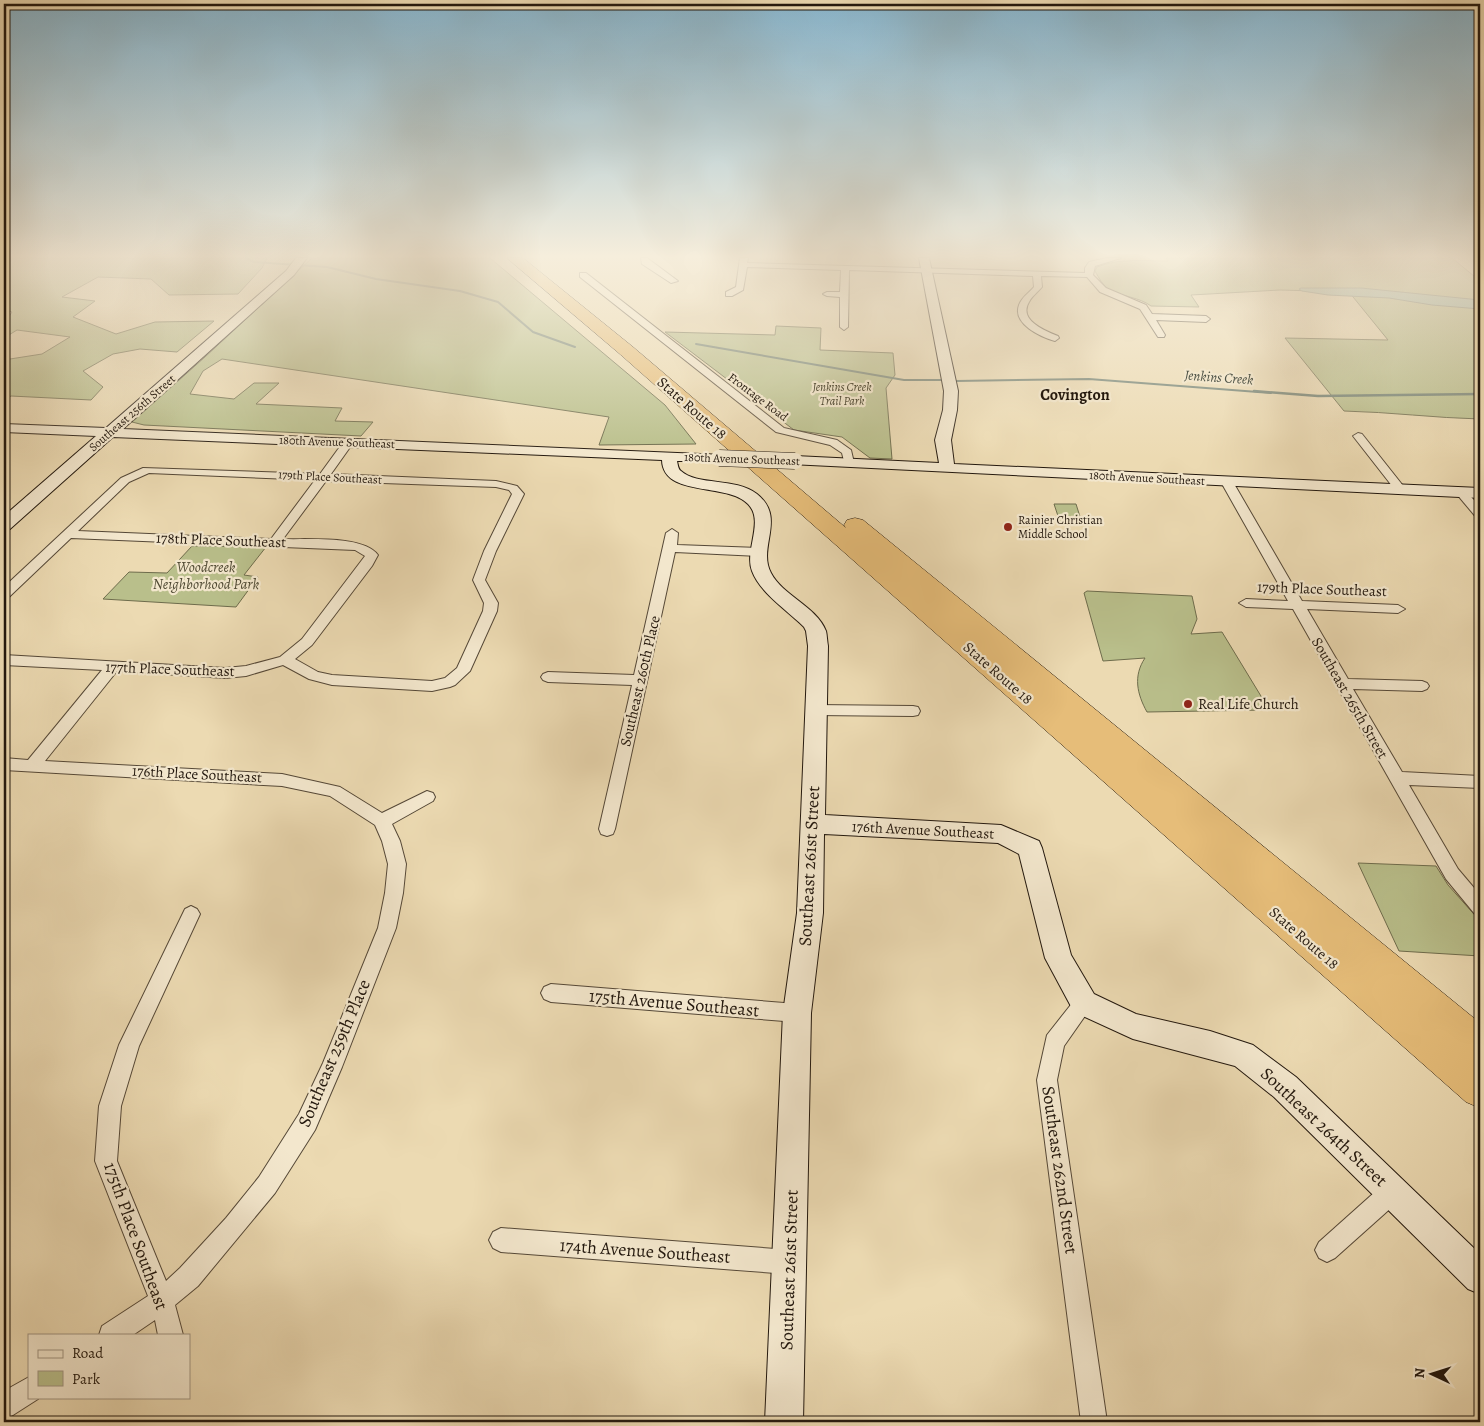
<svg xmlns="http://www.w3.org/2000/svg" width="1484" height="1426" viewBox="0 0 1484 1426" font-family="Alegreya,serif">
<style>
.green{fill:#b9bf8b;stroke:#6e6c4c}
.water{fill:#99bbac;stroke:#6a7a6d}
.lines{fill:none;stroke-linecap:round;stroke-linejoin:round}
.stream-far1{stroke:#6a7a6d;stroke-width:2}
.stream{stroke:#6a7a6d;stroke-width:2.5}
.street-casing{stroke:#554837;stroke-width:2}
.secondary-casing{stroke:#23180e;stroke-width:2}
.highway-casing{stroke:#23180e;stroke-width:1}
.street{fill:#f3e7cd;fill-rule:evenodd}
.secondary{fill:#f3e7cd;fill-rule:evenodd}
.highway{fill:#e6bd79;fill-rule:evenodd}
.secondary-bridge-casing{stroke:#23180e;stroke-width:17;stroke-linecap:butt}
.secondary-bridge{stroke:#f3e7cd;stroke-width:16}
.poi-dot{fill:#8f2418;stroke:#f3e7cd;stroke-width:2}
.labels{text-anchor:middle;stroke-width:4.5;stroke-linejoin:round;paint-order:stroke}
.far-park-label{font-size:12px;font-style:italic;fill:#504a34;stroke:#f3e7cd}
.far-street-label{font-size:12px;fill:#23180e;stroke:#f3e7cd}
.far-poi-label{font-size:12px;fill:#23180e;stroke:#f3e7cd;text-anchor:start}
.far-water-label{font-size:14px;font-style:italic;fill:#4c5145;stroke:#f3e7cd}
.street-label{font-size:15px;fill:#23180e;stroke:#f3e7cd}
.park-label{font-size:15px;font-style:italic;fill:#504a34;stroke:#f3e7cd}
.poi-label{font-size:15px;fill:#23180e;stroke:#f3e7cd;text-anchor:start}
.far-district-label{font-size:16px;font-weight:bold;fill:#23180e;stroke:#f3e7cd}
.near-street-label{font-size:18px;fill:#23180e;stroke:#f3e7cd}
</style>
<rect width="100%" height="100%" fill="#ecdab2"/>
<filter id="stains"><feTurbulence type="fractalNoise" baseFrequency=".004" numOctaves="4"/><feColorMatrix values="0 0 0 0 .2 0 0 0 0 .09 0 0 0 0 .02 0 0 0 .5 -.17"/></filter>
<radialGradient id="worn" r=".72"><stop offset=".6" stop-color="#630" stop-opacity="0"/><stop offset="1" stop-color="#630" stop-opacity=".3"/></radialGradient>
<g class="green">
<polygon points="4,258 267,258 262,268 238,294 169,295 151,279 98,277 62,297 95,301 73,317 116,334 155,322 214,321 177,352 140,349 113,354 83,371 103,387 91,400 11,396 4,400 4,362 10,359 42,354 70,337 17,330 4,338 4,324 12,312 4,309"/>
<polygon points="312,258 490,258 665,405 696,444 599,445 609,417 222,359 203,371 190,394 234,399 254,383 279,383 256,404 342,408 335,421 373,422 361,436 144,425 132,422 205,357"/>
<path d="M1166,258H1452L1480,281V419C1435,418 1390,412 1344,411L1285,338L1388,340L1349,292L1280,290L1191,295L1199,307L1151,306C1139,297 1123,297 1110,290C1103,286 1099,278 1095,271L1097,267C1119,258 1144,261 1168,261Z"/>
<polygon points="776,326 821,328 820,350 893,353 895,375 886,388 892,459 870,458 842,437 794,430 665,332 775,335"/>
<polygon points="1054,504 1076,504 1082,523 1060,522"/>
<polygon points="192,546 266,547 244,575 258,577 236,607 103,599 129,572 167,573"/>
<path d="M1087,591L1192,596L1197,619L1191,634L1222,632L1267,706L1265,710L1147,712C1137,694 1133,676 1145,658L1103,661L1084,593Z"/>
<polygon points="1358,863 1436,866 1448,885 1480,921 1480,956 1399,951"/>
</g>
<polygon class="water" points="1301,288 1361,288 1480,300 1480,309 1432,305 1389,298 1328,295 1302,291 1299,289"/>
<g class="lines">
<g class="stream-far1">
<polyline points="246,258 254,262 327,267 376,279 460,291 498,302 533,332 575,347"/>
<polyline points="696,344 904,380 942,380"/>
<polyline points="956,381 1089,379 1271,393"/>
</g>
<polyline class="stream" points="1254,391 1318,396 1480,394"/>
<defs>
<g id="street">
<polygon points="641,258 647,258 678,281 671,283 642,264"/>
<path d="M740,258H748L747,263L1085,273V268L1089,262L1107,258H1121L1095,266L1093,275L1106,288L1146,305L1152,314L1206,316L1210,319L1206,322L1156,320L1165,335L1164,337H1158L1140,309L1100,292L1087,277L1041,276L1042,287C1038,292 1032,296 1029,302C1018,320 1045,331 1058,336L1059,338L1055,341C1041,337 1012,324 1019,305C1022,297 1029,293 1034,287L1033,276L849,270L848,327L844,330L840,327V297L827,296L823,294L827,292H840L841,270L747,267L743,290L732,296H726V292L736,287Z"/>
<polygon points="580,273 586,273 784,428 837,440 851,450 854,463 853,465 845,465 842,453 830,445 776,432 580,277"/>
<polygon points="1358,433 1362,434 1404,487 1406,489 1404,491 1396,491 1353,436"/>
<path d="M348,440L353,443L331,474L496,481L517,486L524,494L496,551L485,580L498,603L497,611L470,671L455,685L450,687L432,691L332,685L309,679L283,665L246,676L225,678L117,671L45,761L282,774L340,787L382,813L427,791L433,793L435,797L433,801L392,824L400,841L406,864L403,893L396,928L342,1067L315,1130L275,1193L198,1286L175,1305L183,1335H158L155,1320L133,1335H99L102,1326L148,1296L95,1161L99,1106L119,1045L185,909L191,906L197,909L200,914L139,1046L121,1106L117,1161L166,1281L180,1268L226,1218L259,1177L299,1114L323,1063L378,928L385,893L388,864L382,841L375,825L330,796L282,786L4,770V758L28,760L102,670L4,665V655L225,668L246,666L280,657L302,639L365,556L355,550L71,538L9,597L4,598V587L121,478L143,468L320,474L344,441ZM149,473L315,480L271,539L78,531L129,482ZM326,481L496,487L509,490L512,494L484,551L473,580L484,603L483,611L457,668L445,678L432,681L332,675L318,672L295,659L312,645L372,566L378,555C363,535 308,540 283,539Z"/>
<polygon points="1227,479 1233,482 1302,601 1398,605 1405,609 1398,613 1307,609 1348,679 1422,681 1427,683 1429,686 1427,689 1422,691 1353,689 1402,772 1480,776 1480,788 1409,785 1458,869 1480,895 1480,916 1474,913 1446,879 1293,609 1246,607 1239,603 1246,599 1288,601 1221,482"/>
<polygon points="1461,489 1465,490 1480,507 1480,517 1476,517 1455,492"/>
<polygon points="672,529 678,533 677,545 759,548 765,552 759,556 675,552 615,829 613,834 607,836 601,834 599,829 632,685 548,682 543,680 541,677 543,674 548,672 634,675 666,533"/>
<polygon points="815,705 913,706 918,707 920,711 918,715 913,716 815,715 810,714 808,710 810,706"/>
<polygon points="551,984 797,1004 804,1007 807,1013 804,1019 797,1022 551,1002 544,999 541,993 544,987"/>
<polygon points="1084,994 1091,997 1094,1003 1064,1046 1057,1080 1107,1422 1081,1422 1037,1080 1047,1035 1077,997"/>
<polygon points="1393,1180 1401,1183 1404,1191 1401,1199 1335,1258 1327,1262 1319,1258 1315,1250 1319,1242 1385,1183"/>
<polygon points="501,1228 789,1250 797,1254 801,1262 797,1270 789,1274 501,1252 493,1248 489,1240 493,1232"/>
<polygon points="29,1377 29,1397 39,1397 38,1399 13,1415 4,1419 4,1391"/>
</g>
<g id="secondary">
<path d="M296,258H307L294,275L123,429L724,455L727,458L724,461H677C678,465 678,469 681,471C697,486 735,477 757,494C787,518 757,547 771,573C783,596 816,606 826,631C827,635 827,641 828,646L825,815L1001,825L1039,841L1042,848L1071,955L1094,994L1136,1014L1210,1031L1253,1045L1296,1077L1480,1254V1294L1468,1289L1274,1097L1235,1066L1133,1039L1074,1012L1045,958L1019,854L998,843L824,834L823,913L811,1013L803,1422H765L783,1013L797,913L808,646L806,631L804,627C787,610 760,593 752,571C744,550 765,521 748,504C727,482 663,498 662,460L113,437L10,529L4,530V516L96,436L4,432V424L106,428L255,298L286,271Z"/>
<polygon points="919,258 929,258 958,391 957,410 951,440 954,464 1480,488 1480,498 790,464 787,461 790,458 795,456 939,463 935,440 943,410 944,391"/>
</g>
<polygon id="highway" points="507,258 523,258 633,347 846,528 844,525 847,520 855,518 863,520 1480,1023 1480,1108 1466,1102 621,355"/>
</defs>
<use href="#street" class="street-casing"/>
<use href="#secondary" class="secondary-casing"/>
<use href="#highway" class="highway-casing"/>
<use href="#street" class="street"/>
<use href="#secondary" class="secondary"/>
<use href="#highway" class="highway"/>
<defs>
<polyline id="secondary-bridge" points="719,458 795,461"/>
</defs>
<use href="#secondary-bridge" class="secondary-bridge-casing"/>
<use href="#secondary-bridge" class="secondary-bridge"/>
</g>
<linearGradient id="sky" x2="0" y2="1"><stop stop-color="#88b7d0"/><stop offset="0.56" stop-color="#f6eedc"/><stop offset="1" stop-color="#f6eedc" stop-opacity="0"/></linearGradient>
<rect width="1484" height="458" fill="url(#sky)"/>
<g class="poi-dot">
<circle cx="1008" cy="527" r="5"/>
<circle cx="1188" cy="704" r="5"/>
</g>
<g class="labels">
<g class="far-park-label">
<text x="842" y="391">Jenkins Creek<tspan x="842" dy="14">Trail Park</tspan></text>
</g>
<g class="far-street-label">
<text transform="translate(758 397) rotate(37)" y="4">Frontage Road</text>
<text transform="translate(132 413) rotate(-41)" y="4">Southeast 256th Street</text>
<text transform="translate(337 442) rotate(2)" y="4">180th Avenue Southeast</text>
<text transform="translate(742 459) rotate(2)" y="4">180th Avenue Southeast</text>
<text transform="translate(330 477) rotate(3)" y="4">179th Place Southeast</text>
<text transform="translate(1147 478) rotate(3)" y="4">180th Avenue Southeast</text>
</g>
<g class="far-poi-label">
<text x="1018" y="524">Rainier Christian<tspan x="1018" dy="14">Middle School</tspan></text>
</g>
<g class="far-water-label">
<text transform="translate(1219 377) rotate(4)" y="5">Jenkins Creek</text>
</g>
<g class="street-label">
<text transform="translate(692 408) rotate(41)" y="5">State Route 18</text>
<text transform="translate(221 540) rotate(2)" y="5">178th Place Southeast</text>
<text transform="translate(1322 589) rotate(2)" y="5">179th Place Southeast</text>
<text transform="translate(170 669) rotate(2)" y="5">177th Place Southeast</text>
<text transform="translate(998 673) rotate(41)" y="5">State Route 18</text>
<text transform="translate(640 681) rotate(-77)" y="5">Southeast 260th Place</text>
<text transform="translate(1350 698) rotate(60)" y="5">Southeast 265th Street</text>
<text transform="translate(197 774) rotate(3)" y="5">176th Place Southeast</text>
<text transform="translate(923 830) rotate(3)" y="5">176th Avenue Southeast</text>
<text transform="translate(1304 938) rotate(41)" y="5">State Route 18</text>
</g>
<g class="park-label">
<text x="206" y="572">Woodcreek<tspan x="206" dy="17">Neighborhood Park</tspan></text>
</g>
<g class="poi-label">
<text x="1198" y="709">Real Life Church</text>
</g>
<g class="far-district-label">
<text x="1075" y="400">Covington</text>
</g>
<g class="near-street-label">
<text transform="translate(809 866) rotate(-87)" y="6">Southeast 261st Street</text>
<text transform="translate(674 1003) rotate(5)" y="6">175th Avenue Southeast</text>
<text transform="translate(334 1053) rotate(-67)" y="6">Southeast 259th Place</text>
<text transform="translate(1324 1127) rotate(43)" y="6">Southeast 264th Street</text>
<text transform="translate(1060 1170) rotate(82)" y="6">Southeast 262nd Street</text>
<text transform="translate(136 1236) rotate(70)" y="6">175th Place Southeast</text>
<text transform="translate(645 1251) rotate(4)" y="6">174th Avenue Southeast</text>
<text transform="translate(789 1270) rotate(-88)" y="6">Southeast 261st Street</text>
</g>
</g>
<rect width="1484" height="1426" fill="none" stroke="#ecdab2" stroke-width="20"/>
<rect x="5" y="5" width="1474" height="1416" fill="none" stroke="#23180e" stroke-width="2.5"/>
<rect x="10" y="10" width="1464" height="1406" fill="none" stroke="#23180e"/>
<rect x="28" y="1334" width="162" height="65" fill="#f3e7cd" stroke="#a09481"/>
<rect x="38" y="1350" width="25" height="8" fill="#f3e7cd" stroke="#a09481"/>
<text x="72" y="1358" font-size="15" fill="#23180e">Road</text>
<rect x="38" y="1371" width="25" height="15" fill="#b9bf8b" stroke="#a09481"/>
<text x="72" y="1384" font-size="15" fill="#23180e">Park</text>
<g transform="translate(1432 1374) rotate(274)" stroke="#f3e7cd" stroke-width="4" paint-order="stroke">
<path d="M0-4L9 19L0 12L-9 19Z" fill="#23180e"/>
<text y="-8" font-size="14" font-weight="bold" text-anchor="middle" fill="#23180e">N</text>
</g>
<rect width="100%" height="100%" filter="url(#stains)"/>
<rect width="100%" height="100%" fill="url(#worn)"/>
</svg>
